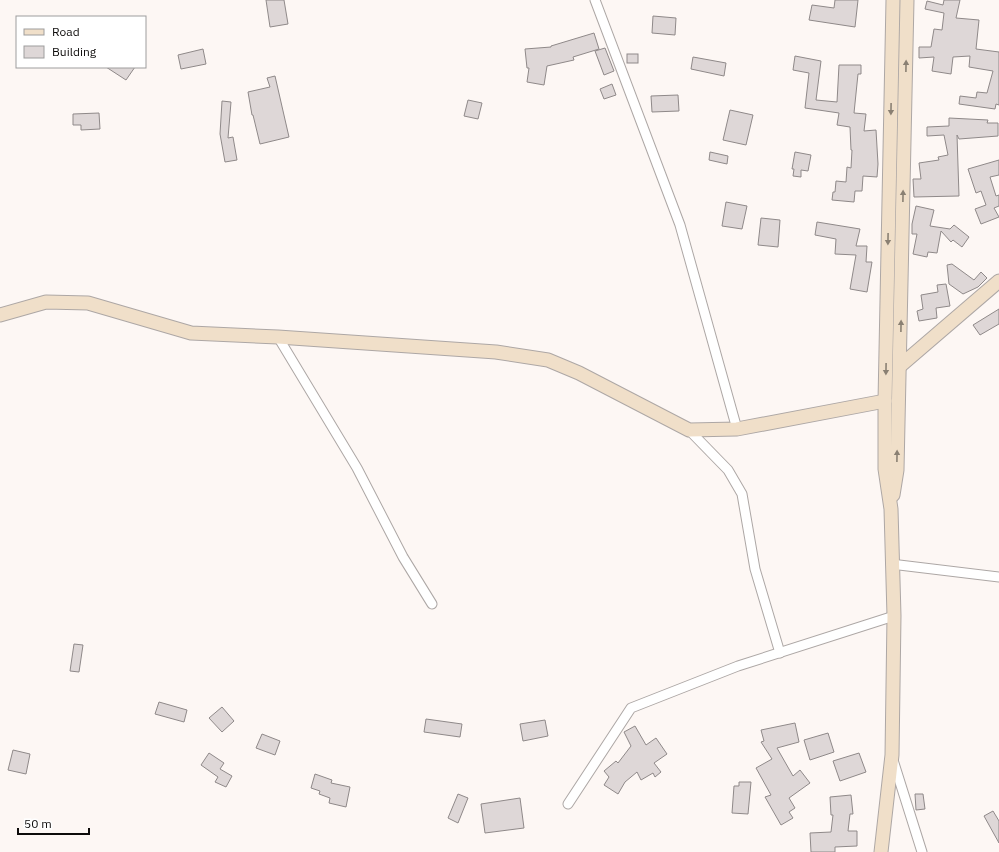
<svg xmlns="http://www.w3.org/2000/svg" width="999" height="852" viewBox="0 0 999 852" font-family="'IBM Plex Sans',sans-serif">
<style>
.building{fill:#ded7d7;stroke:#8f8989}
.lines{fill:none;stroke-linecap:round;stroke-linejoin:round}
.street-casing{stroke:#ada7a5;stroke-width:11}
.secondary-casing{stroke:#ada7a5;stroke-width:15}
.street{stroke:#fff;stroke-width:9}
.secondary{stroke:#f0dfc9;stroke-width:13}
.oneway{fill:#8a8073}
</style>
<rect width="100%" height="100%" fill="#fdf7f4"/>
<g class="building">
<polygon points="266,0 284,0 288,24 270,27"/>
<polygon points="835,0 858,0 855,27 809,20 812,5 834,8"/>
<polygon points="944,0 960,0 956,18 979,20 976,49 999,52 999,105 996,104 995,109 959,104 960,96 976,98 977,92 987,93 993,71 969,67 970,56 953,57 951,74 932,71 934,57 919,58 919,47 931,47 934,29 942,30 944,13 925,9 927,1 943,5"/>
<polygon points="653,16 676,18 675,35 652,33"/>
<polygon points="594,33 599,49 573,57 574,60 547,66 544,85 527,82 529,68 527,68 525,49 551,47 551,46"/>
<polygon points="605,48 614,71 604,75 595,51"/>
<polygon points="203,49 206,64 181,69 178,55"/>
<rect x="627" y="54" width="11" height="9"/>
<polygon points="795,56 821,61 816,100 837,102 839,65 861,65 861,74 858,74 854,113 866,114 864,131 876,130 878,164 877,177 863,176 862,191 855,191 854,202 832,200 833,192 835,192 836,181 846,182 847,167 851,168 852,150 851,150 850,127 837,125 839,113 805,108 809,73 793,70"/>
<polygon points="693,57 726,63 724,76 691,69"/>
<polygon points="106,67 135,67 126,80"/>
<polygon points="275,76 289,137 260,144 253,115 252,115 248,92 270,87 267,78"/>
<polygon points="612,84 616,95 604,99 600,89"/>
<polygon points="678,95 679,111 652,112 651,96"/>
<polygon points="468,100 482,103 478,119 464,116"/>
<polygon points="222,101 231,102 228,138 233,137 237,160 225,162 220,134"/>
<polygon points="730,110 753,115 746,145 723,140"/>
<polygon points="99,113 100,129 81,130 81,125 73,125 73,114"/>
<polygon points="949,118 988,120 987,123 998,123 998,136 959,139 957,135 959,196 914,197 913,179 921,179 919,163 939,160 938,157 948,155 944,135 927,136 927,127 949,126"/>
<polygon points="710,152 728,156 727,164 709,160"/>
<polygon points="795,152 811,155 808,171 801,170 801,177 793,176 794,169 792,169"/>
<polygon points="999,160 999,175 990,177 996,196 999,195 999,206 994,208 999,217 981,224 975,209 986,205 981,191 976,193 968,169"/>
<polygon points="726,202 747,206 742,229 722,226"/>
<polygon points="916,206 934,210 930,226 950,229 954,225 969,237 962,247 953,240 951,242 941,231 937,253 928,252 927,257 913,254 917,234 912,234 912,224"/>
<polygon points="761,218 780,220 778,247 758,245"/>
<polygon points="817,222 860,229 856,246 867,246 866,262 872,262 867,292 850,289 856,255 835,254 836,239 815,235"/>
<polygon points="952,264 974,280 981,272 987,278 978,287 963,294 949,284 947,265"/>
<polygon points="946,284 950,306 936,308 937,318 919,321 917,311 923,309 921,295 938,292 937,285"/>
<polygon points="999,309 999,324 980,335 973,325"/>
<polygon points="74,644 83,645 79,672 70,671"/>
<polygon points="159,702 187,710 184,722 155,714"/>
<polygon points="222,707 234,721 222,732 209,718"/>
<polygon points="426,719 462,724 460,737 424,732"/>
<polygon points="545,720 548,736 523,741 520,724"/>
<polygon points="795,723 799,742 777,748 793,776 800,770 810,783 789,798 795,808 789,812 793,818 781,825 765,797 771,795 756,768 772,759 761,742 764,741 761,730"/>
<polygon points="635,726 646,745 656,738 667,754 654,763 661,772 655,777 653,773 641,780 637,772 625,782 618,794 604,785 609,777 604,771 616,761 618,763 631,746 624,732"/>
<polygon points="828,733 834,752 810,760 804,740"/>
<polygon points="262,734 280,741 275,755 256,748"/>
<polygon points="13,750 30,754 26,774 8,770"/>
<polygon points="209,753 224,763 220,769 232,776 226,787 215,782 218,777 201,765"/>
<polygon points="859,753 866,772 840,781 833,761"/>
<polygon points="315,774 332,780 331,783 350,787 346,807 329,803 330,798 319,794 320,791 311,788"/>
<polygon points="739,782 751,782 748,814 732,813 734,786 739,786"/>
<polygon points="458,794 468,798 458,823 448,818"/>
<polygon points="915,794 923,794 925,809 916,810"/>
<polygon points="851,795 853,814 850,814 848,831 857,831 857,846 835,847 835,852 811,852 810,833 831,832 833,815 831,815 830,797"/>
<polygon points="520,798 524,828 485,833 481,804"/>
<polygon points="993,811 999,821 999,843 984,816"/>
</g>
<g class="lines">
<defs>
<g id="street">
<polyline points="595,0 680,225 737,429"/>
<polyline points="278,337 357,468 403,557 432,604"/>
<polyline points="689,430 728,470 742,494 755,569 780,653"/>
<polyline points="891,564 999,577"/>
<polyline points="893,760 922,852"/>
<polyline points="568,804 631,708 738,666 894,616"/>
</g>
<g id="secondary">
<polyline points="0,315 46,302 88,303 191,333 278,337 496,352 548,360 579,373 689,430 737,429 885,401"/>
<polyline points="900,366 999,281"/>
<polyline points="893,495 897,470 907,0"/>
<polyline points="881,852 892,755 894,616 891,509 885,469 885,401 893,0"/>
</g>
</defs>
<use href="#street" class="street-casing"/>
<use href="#secondary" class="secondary-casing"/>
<use href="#street" class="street"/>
<use href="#secondary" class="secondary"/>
</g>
<defs><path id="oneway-solid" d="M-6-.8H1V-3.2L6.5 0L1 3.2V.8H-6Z"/></defs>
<g class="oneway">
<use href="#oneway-solid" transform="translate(906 66) rotate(-89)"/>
<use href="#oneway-solid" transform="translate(891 109) rotate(91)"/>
<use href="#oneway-solid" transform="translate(903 196) rotate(-89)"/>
<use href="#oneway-solid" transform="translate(888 239) rotate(91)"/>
<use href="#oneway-solid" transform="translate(901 326) rotate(-89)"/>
<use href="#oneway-solid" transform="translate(886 369) rotate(91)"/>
<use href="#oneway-solid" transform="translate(897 456) rotate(-89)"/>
</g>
<rect x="16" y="16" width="130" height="52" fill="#ffffff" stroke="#9e9d9d"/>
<rect x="24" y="29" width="20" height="6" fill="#f0dfc9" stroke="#9e9d9d"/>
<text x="52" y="36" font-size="12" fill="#0d0b0a">Road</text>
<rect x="24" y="46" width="20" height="12" fill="#ded7d7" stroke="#9e9d9d"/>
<text x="52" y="56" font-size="12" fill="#0d0b0a">Building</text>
<path d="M18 828v6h71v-6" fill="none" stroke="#0d0b0a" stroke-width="2"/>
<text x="24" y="828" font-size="12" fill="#0d0b0a" stroke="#ffffff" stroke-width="3" paint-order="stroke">50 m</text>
</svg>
